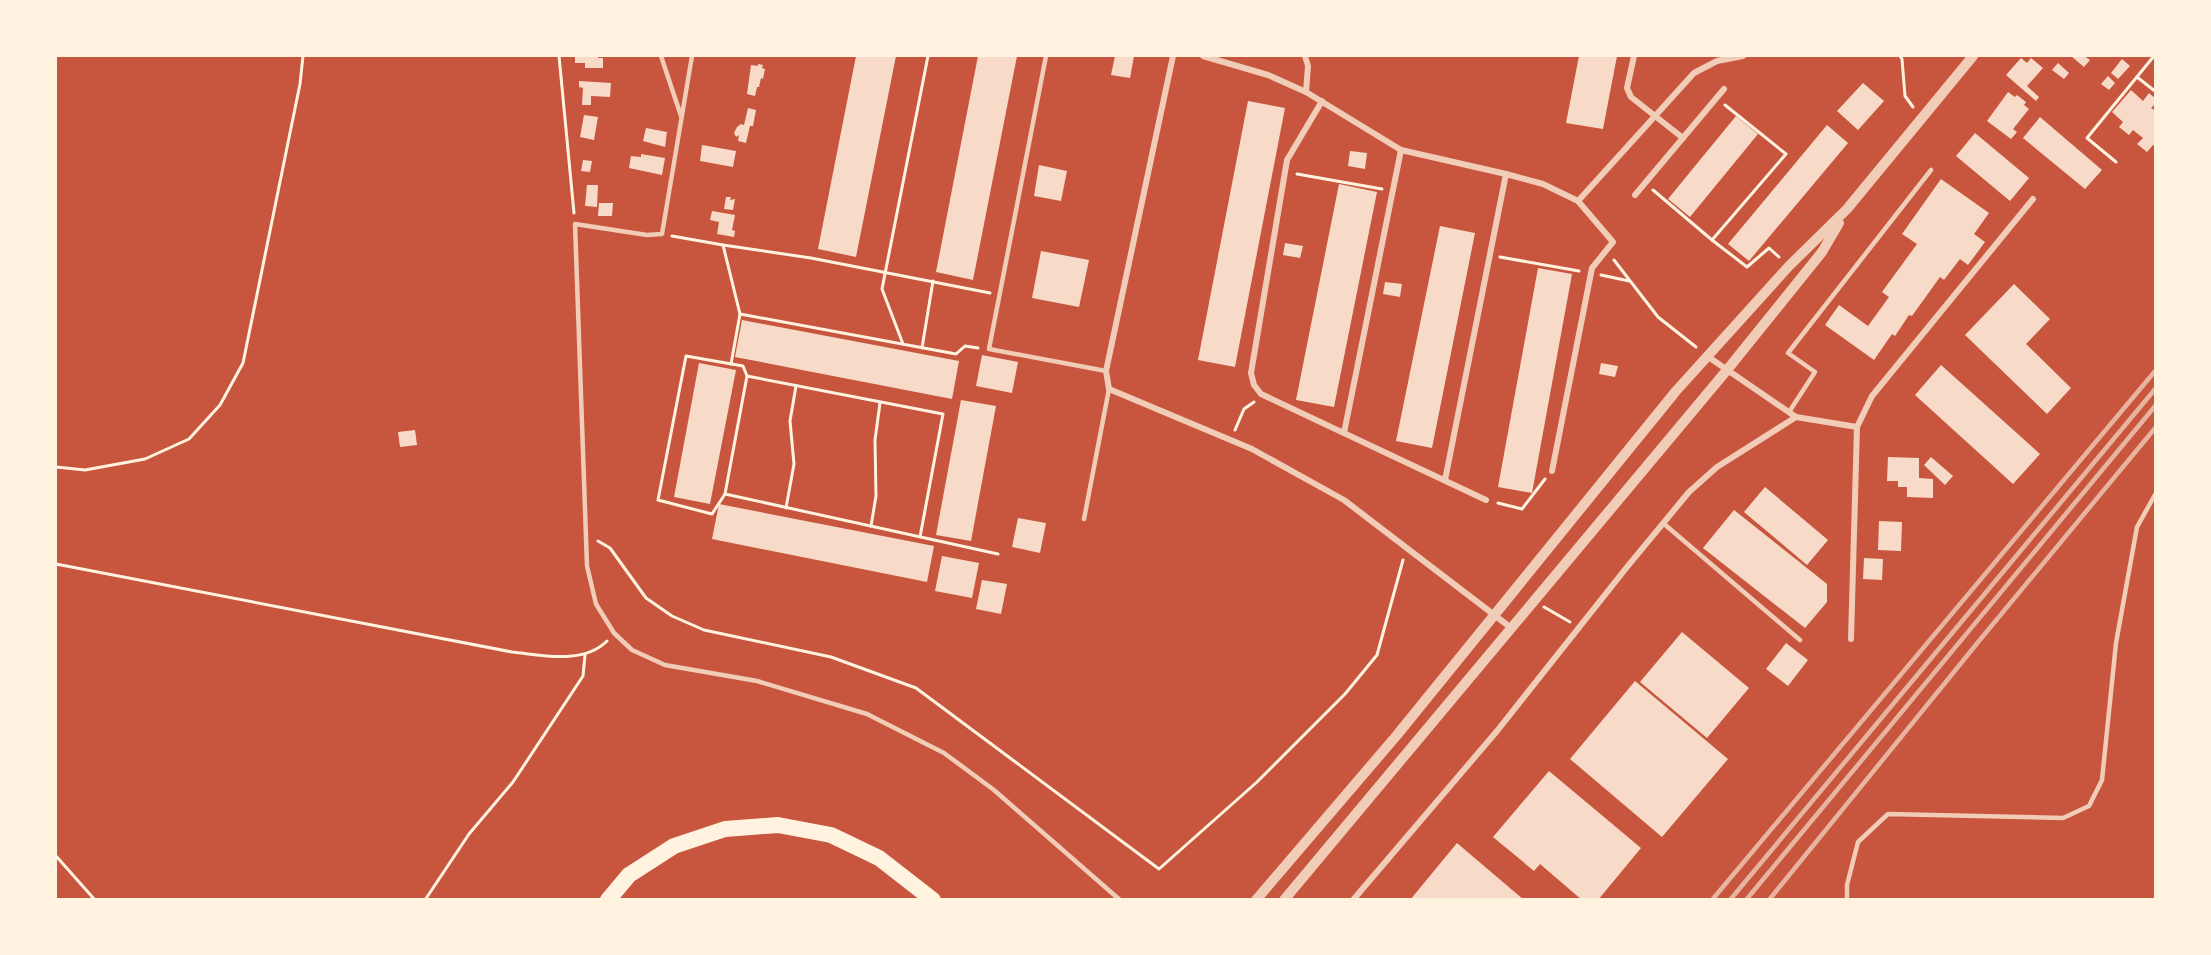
<svg xmlns="http://www.w3.org/2000/svg" width="2211" height="955" viewBox="0 0 2211 955" font-family="Poppins,sans-serif">
<style>
.building{fill:#f7dbc8}
.lines{fill:none;stroke-linecap:round;stroke-linejoin:round}
.path{stroke:#fff3e0;stroke-width:3}
.service{stroke:#f1ccb7;stroke-width:4.5}
.minor{stroke:#f1ccb7;stroke-width:6}
.tertiary{stroke:#f1ccb7;stroke-width:10}
.motorway{stroke:#fff3e0;stroke-width:16}
.rail{stroke:#e9b49f;stroke-width:4.5}
</style>
<rect width="100%" height="100%" fill="#c8553d"/>
<g class="building">
<polygon points="575,56 598,56 598,58 603,58 603,68 585,68 585,63 575,63"/>
<polygon points="856,56 896,56 856,257 818,249"/>
<polygon points="978,56 1017,56 973,280 936,272"/>
<polygon points="1115,56 1134,56 1130,78 1111,75"/>
<polygon points="1579,56 1617,56 1603,129 1566,123"/>
<polygon points="2071,56 2084,56 2090,60 2084,67"/>
<polygon points="2021,58 2027,63 2031,58 2043,68 2027,86 2039,97 2036,101 2006,75"/>
<polygon points="2122,59 2130,66 2118,79 2111,73"/>
<polygon points="2058,63 2069,73 2064,79 2052,70"/>
<polygon points="758,64 763,65 762,68 765,69 763,79 761,78 759,87 757,87 755,96 747,94 751,65 758,66"/>
<polygon points="2108,76 2115,83 2109,90 2101,84"/>
<polygon points="579,81 611,83 610,97 591,96 591,105 582,105 583,88 579,87"/>
<polygon points="1863,83 1884,101 1858,130 1837,111"/>
<polygon points="2131,90 2143,101 2149,93 2156,99 2156,103 2151,108 2156,111 2156,148 2153,145 2147,152 2137,144 2143,138 2133,130 2129,135 2119,127 2123,122 2112,112"/>
<polygon points="2008,92 2015,97 2017,95 2026,102 2024,105 2029,109 2013,129 2017,132 2011,139 1987,121"/>
<polygon points="1248,101 1285,108 1235,367 1198,360"/>
<polygon points="748,108 756,110 753,126 750,126 746,143 738,141 739,135 736,137 734,133 737,127 741,124 744,125"/>
<polygon points="584,115 598,117 594,140 580,137"/>
<polygon points="1736,116 1758,134 1690,217 1668,199"/>
<polygon points="2040,117 2102,170 2085,189 2023,138"/>
<polygon points="1827,125 1848,143 1749,261 1728,244"/>
<polygon points="646,128 667,132 665,147 643,141"/>
<polygon points="1975,133 2029,178 2010,201 1956,156"/>
<polygon points="702,145 736,151 733,167 700,161"/>
<polygon points="1350,151 1367,153 1365,169 1348,166"/>
<polygon points="641,154 665,158 662,175 629,168 631,156 641,157"/>
<polygon points="583,160 592,161 590,172 581,171"/>
<polygon points="1039,165 1067,171 1061,201 1034,196"/>
<polygon points="1941,179 1989,213 1974,234 1985,242 1968,265 1960,259 1944,280 1940,277 1912,316 1909,315 1895,336 1892,334 1874,360 1825,325 1839,305 1868,326 1889,297 1882,292 1917,244 1902,234"/>
<polygon points="1339,184 1377,192 1334,407 1296,400"/>
<polygon points="587,185 598,185 597,207 585,206"/>
<polygon points="726,197 731,197 730,200 735,199 733,210 724,209"/>
<polygon points="599,203 613,203 612,216 598,216"/>
<polygon points="712,211 735,215 732,230 735,231 734,237 717,234 719,222 710,220"/>
<polygon points="1440,226 1475,233 1432,448 1396,441"/>
<polygon points="1285,243 1303,246 1300,258 1283,255"/>
<polygon points="1041,251 1089,260 1079,307 1032,298"/>
<polygon points="1538,268 1572,274 1532,493 1498,487"/>
<polygon points="1385,282 1402,284 1400,297 1383,294"/>
<polygon points="2014,284 2050,319 2026,344 2071,388 2047,414 1965,335"/>
<polygon points="742,320 959,361 952,399 735,357"/>
<polygon points="982,355 1018,362 1012,393 976,386"/>
<polygon points="699,363 736,370 710,504 674,497"/>
<polygon points="1601,363 1618,366 1615,377 1599,374"/>
<polygon points="1941,365 2040,454 2013,484 1915,395"/>
<polygon points="961,400 996,406 971,541 936,535"/>
<polygon points="415,430 417,445 400,447 398,432"/>
<polygon points="1888,457 1919,458 1919,478 1933,479 1933,498 1907,497 1907,487 1898,487 1898,481 1887,481"/>
<polygon points="1931,457 1953,476 1945,485 1924,465"/>
<polygon points="1765,487 1828,540 1807,565 1744,512"/>
<polygon points="719,504 934,546 927,582 712,539"/>
<polygon points="1734,510 1827,584 1827,602 1805,628 1703,548"/>
<polygon points="1018,518 1046,523 1040,553 1012,547"/>
<polygon points="1879,521 1902,522 1901,551 1878,550"/>
<polygon points="942,556 979,563 972,598 935,591"/>
<polygon points="1864,558 1883,559 1882,580 1863,579"/>
<polygon points="982,580 1007,584 1001,614 976,609"/>
<polygon points="1682,632 1749,688 1707,738 1640,682"/>
<polygon points="1786,643 1808,660 1788,686 1766,669"/>
<polygon points="1635,681 1728,759 1662,837 1570,759"/>
<polygon points="1549,771 1641,848 1598,900 1582,900 1540,864 1534,871 1493,837"/>
<polygon points="1457,843 1524,900 1410,900"/>
</g>
<g class="lines">
<g class="path">
<polyline points="559,56 574,213"/>
<polyline points="1900,56 1902,59 1905,96 1913,107"/>
<polyline points="2137,77 2156,92"/>
<polyline points="2116,162 2087,138 2154,56"/>
<polyline points="1297,174 1382,189"/>
<polyline points="1653,190 1712,240 1747,267 1769,248 1779,257"/>
<polyline points="672,236 723,245 811,258 990,293"/>
<polyline points="1712,240 1786,154 1725,105"/>
<polyline points="723,245 740,314"/>
<polyline points="1500,257 1579,271"/>
<polyline points="1614,260 1658,317 1696,347"/>
<polyline points="1601,275 1629,281"/>
<polyline points="903,344 882,289 928,56"/>
<polyline points="922,348 933,281"/>
<polyline points="731,364 740,314 956,354 965,346 978,348"/>
<polyline points="1235,430 1244,409 1254,402"/>
<polyline points="56,467 85,470 145,459 189,439 220,405 243,363 300,84 303,56"/>
<polyline points="725,494 712,514 658,500 686,356 743,366 747,376"/>
<polyline points="1498,503 1522,509 1545,479"/>
<polyline points="786,508 794,464 790,421 796,386"/>
<polyline points="871,526 876,496 875,440 880,403"/>
<polyline points="920,537 943,414 747,376 725,494 998,554"/>
<polyline points="598,541 610,548 646,598 672,616 704,630 831,657 916,688 1159,869 1257,782 1345,694 1377,655 1403,560"/>
<path d="M56,564L512,652C542,655 583,665 607,641"/>
<polyline points="1544,607 1570,622"/>
<polyline points="56,856 95,900"/>
<polyline points="425,900 469,834 513,782 583,676 585,655"/>
</g>
<g class="service">
<polyline points="661,56 681,116"/>
<polyline points="692,56 662,234 647,235 575,224 587,566 596,604 614,633 632,650 665,665 757,681 867,714 944,753 994,790 1120,900"/>
<polyline points="1046,56 989,349 1106,371"/>
<polyline points="1789,412 1815,372 1788,353 1931,170"/>
<polyline points="1084,519 1109,389"/>
<polyline points="1663,523 1800,640"/>
<polyline points="1847,900 1847,885 1858,842 1888,814 2063,818 2089,806 2102,780 2116,643 2137,527 2156,493"/>
</g>
<g class="minor">
<polyline points="1173,56 1106,371 1109,389 1252,449 1344,500 1510,627"/>
<polyline points="1203,56 1268,75 1306,92 1401,150 1506,174 1543,184 1578,201 1694,73 1717,61 1743,56"/>
<polyline points="1305,56 1308,66 1306,92"/>
<polyline points="1634,56 1627,88 1631,97 1683,138"/>
<polyline points="1322,101 1287,160 1251,373 1254,385 1261,394 1486,500"/>
<polyline points="1635,195 1724,89"/>
<polyline points="1796,417 1857,427"/>
<polyline points="1344,433 1401,150"/>
<polyline points="1552,471 1592,268 1613,242 1578,201"/>
<polyline points="1445,480 1506,174"/>
<polyline points="1851,639 1857,427 1872,396 2033,199"/>
<polyline points="1353,900 1497,731 1627,567 1689,492 1717,467 1796,417 1707,356"/>
</g>
<g class="tertiary">
<polyline points="1256,900 1397,735 1676,391 1789,266 1847,209 1973,56"/>
<polyline points="1284,900 1727,370 1822,252 1839,223"/>
</g>
<polyline class="motorway" points="608,900 629,875 674,846 725,829 778,825 831,835 879,858 933,900"/>
<g class="rail">
<polyline points="1712,900 2156,370"/>
<polyline points="1730,900 2156,388"/>
<polyline points="1746,900 2156,405"/>
<polyline points="1769,900 1979,641 2156,427"/>
</g>
</g>
<rect width="2211" height="955" fill="none" stroke="#fff3e0" stroke-width="114"/>
</svg>
